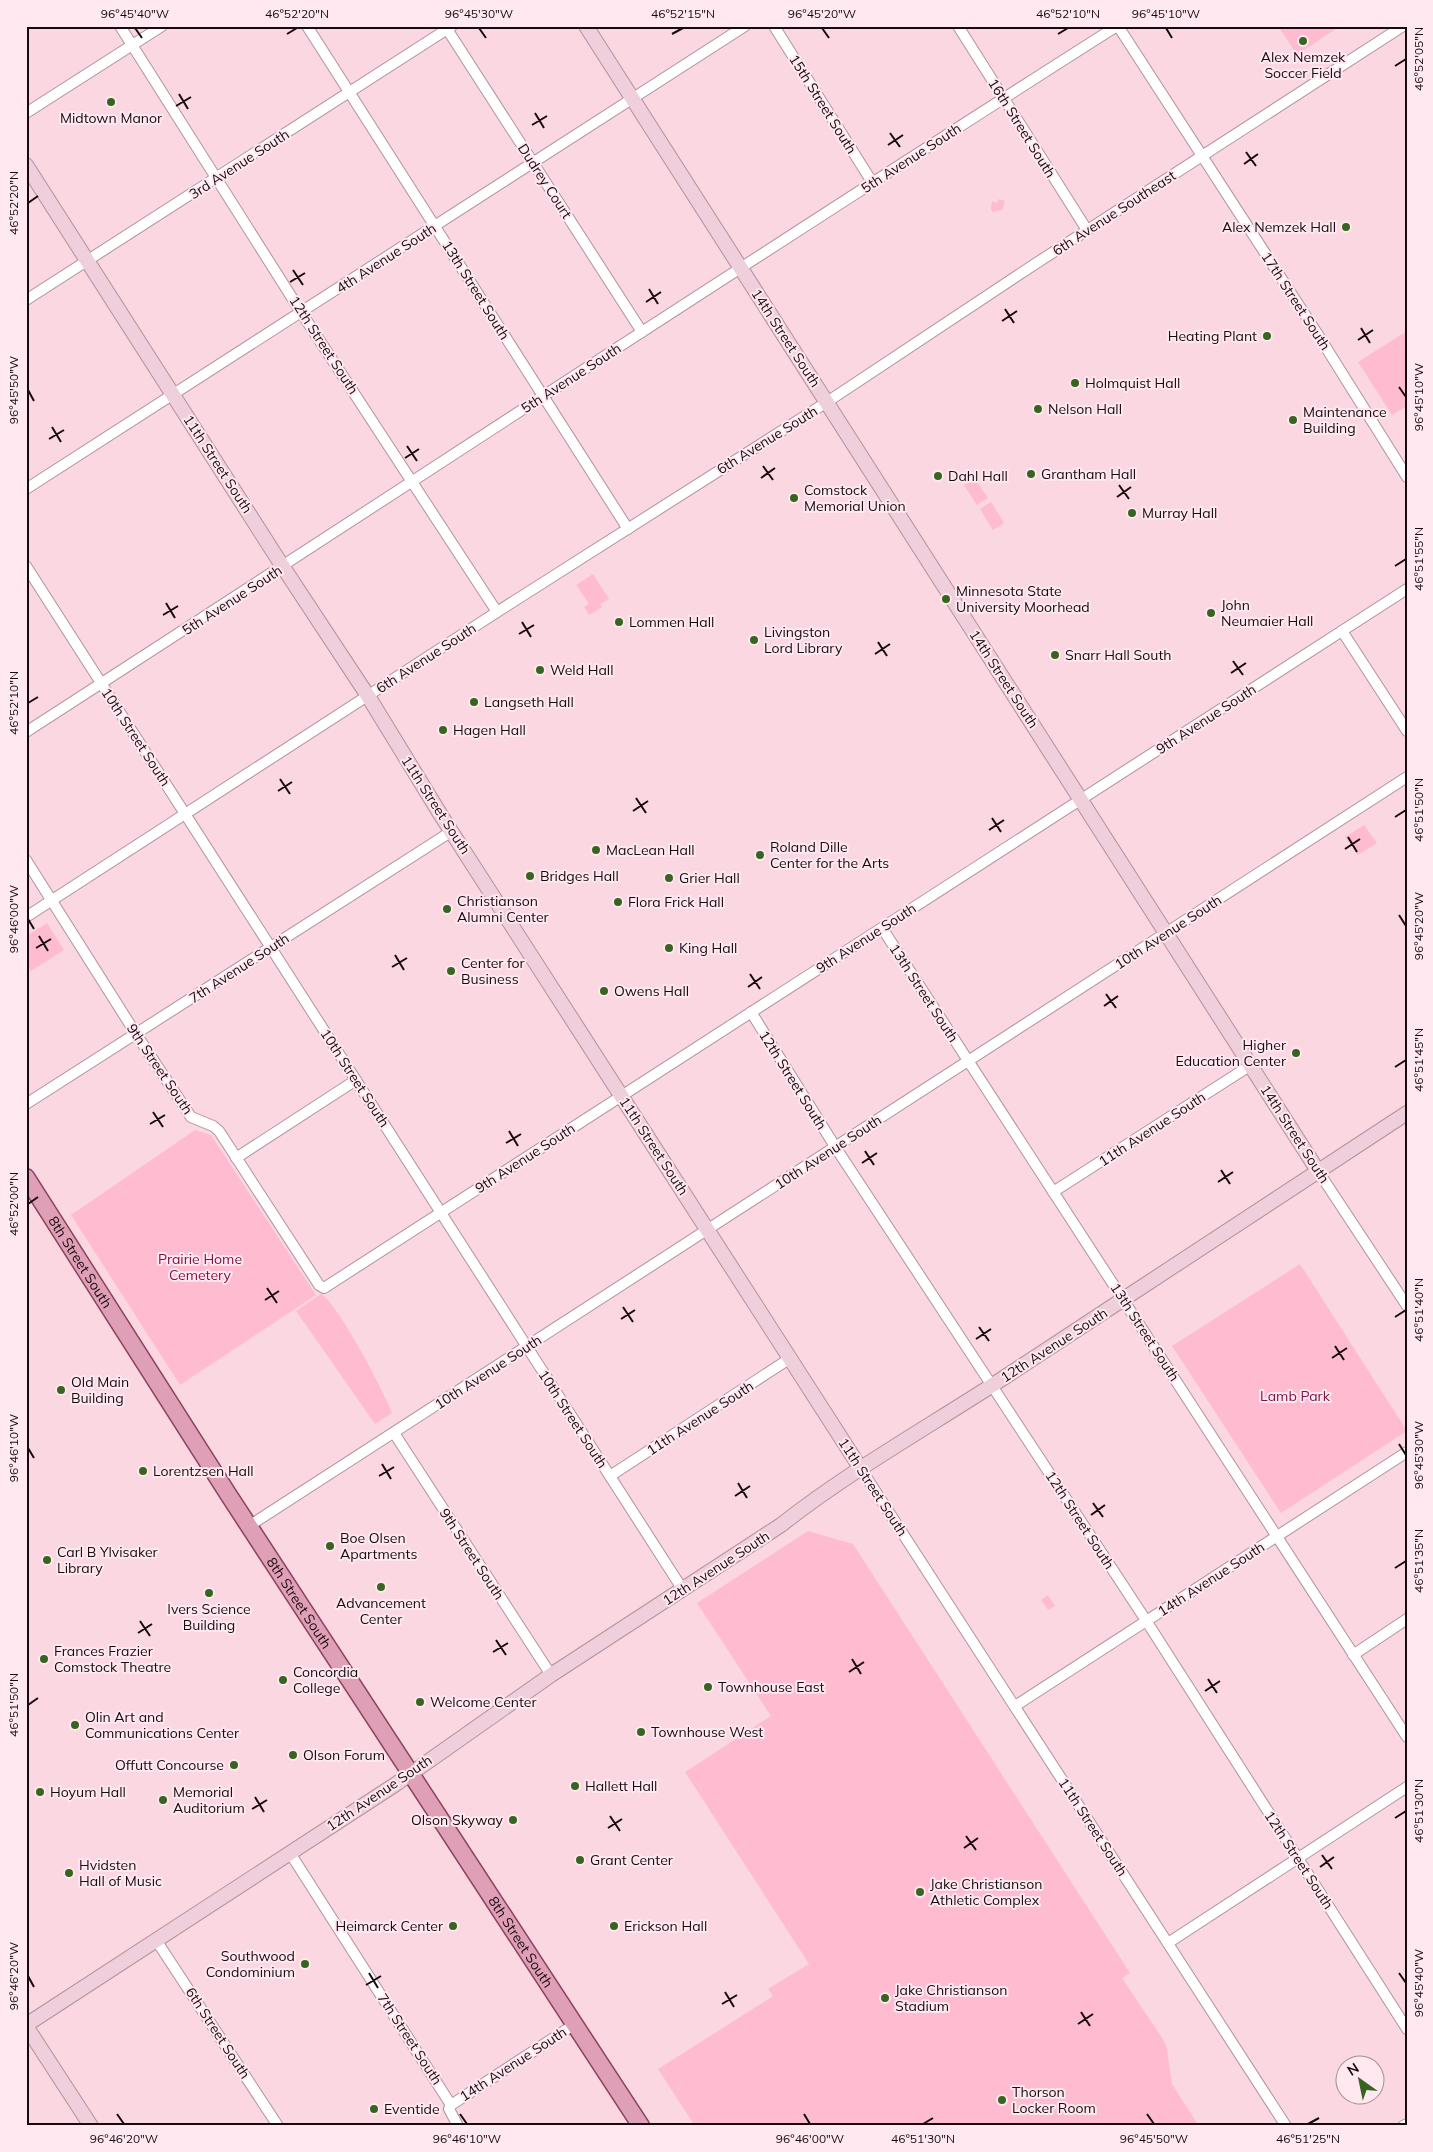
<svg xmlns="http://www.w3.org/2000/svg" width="1433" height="2152" viewBox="0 0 1433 2152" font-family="Mulish,sans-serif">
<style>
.green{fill:#ffbcd1}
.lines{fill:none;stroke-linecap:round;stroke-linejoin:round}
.street-casing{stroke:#b3919b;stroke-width:12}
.secondary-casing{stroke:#b3919b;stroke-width:16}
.primary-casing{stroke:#8b425c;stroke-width:19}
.street{stroke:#fff;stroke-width:10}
.secondary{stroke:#efcfdb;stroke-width:14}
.primary{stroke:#df9fb6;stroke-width:16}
.ticks{fill:none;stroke:#170b0f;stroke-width:2}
.poi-dot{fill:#386421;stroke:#ffe8ef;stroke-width:2}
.labels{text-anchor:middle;stroke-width:4;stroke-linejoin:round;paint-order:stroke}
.poi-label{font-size:14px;fill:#170b0f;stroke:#ffe8ef;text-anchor:start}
.street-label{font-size:14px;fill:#170b0f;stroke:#ffe8ef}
.park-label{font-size:14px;fill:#821247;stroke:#ffe8ef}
.neatline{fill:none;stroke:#170b0f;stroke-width:2}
.ticks-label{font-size:12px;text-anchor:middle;fill:#170b0f}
</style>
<rect width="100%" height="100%" fill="#fbd7e1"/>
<g class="green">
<polygon points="1278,26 1340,26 1297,55"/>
<polygon points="999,199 1005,201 1002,210 993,212 991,209 992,201 997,203"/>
<polygon points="1407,331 1407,406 1392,415 1358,362"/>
<polygon points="975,479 988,498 977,505 964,485"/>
<polygon points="991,502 1004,523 993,530 980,509"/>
<polygon points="593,574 609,599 600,604 602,607 589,615 584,607 589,604 576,585"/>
<polygon points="1364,825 1377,843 1358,855 1345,837"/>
<polygon points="47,923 64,950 31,971 26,963 26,936"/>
<polygon points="195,1130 211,1135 316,1295 180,1385 71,1215"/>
<polygon points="1300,1264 1407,1431 1281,1513 1172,1346"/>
<path d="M321,1294C337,1302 384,1392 392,1413L375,1424L296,1311Z"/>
<polygon points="808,1531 853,1544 1130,1973 1122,1978 1163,2039 1167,2049 1172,2084 1199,2126 695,2126 658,2069 773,1996 768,1989 809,1964 685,1772 771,1716 697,1603"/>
<polygon points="1048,1595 1055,1606 1048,1610 1041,1600"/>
</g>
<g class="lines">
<defs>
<g id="street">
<polyline points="120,26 301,312 497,612"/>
<polyline points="307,26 628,529"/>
<polyline points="774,26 872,182"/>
<polyline points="958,26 1087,230"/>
<polyline points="1118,26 1320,338 1407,477"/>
<polyline points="447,29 642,332"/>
<polyline points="26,113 162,26"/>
<polyline points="26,300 452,26"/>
<polyline points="26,489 745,26"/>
<polyline points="26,566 683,1590"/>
<polyline points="1342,631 1407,731"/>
<path d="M26,732C390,497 752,258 1117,26"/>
<polyline points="26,860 136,1034 191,1117 213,1126 219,1131 319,1285 324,1288 1407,589"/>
<polyline points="26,917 497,612 827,402 1035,264 1403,26"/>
<polyline points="882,928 1407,1737"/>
<polyline points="751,1012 836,1148 1147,1622 1407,2029"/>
<polyline points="26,1104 452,831"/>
<polyline points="236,1158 356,1080"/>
<polyline points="1318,1171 1407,1306"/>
<polyline points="1053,1192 1251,1065"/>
<polyline points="394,1433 551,1675"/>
<polyline points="861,1469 1286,2126"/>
<polyline points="610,1476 789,1359"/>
<polyline points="249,1526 1407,777"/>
<polyline points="1353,1655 1407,1619"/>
<polyline points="1015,1706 1407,1452"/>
<polyline points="290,1853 451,2105 449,2109 458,2126"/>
<polyline points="156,1940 278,2126"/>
<polyline points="1168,1943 1407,1787"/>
<polyline points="451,2105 575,2024"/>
<polyline points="1403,2126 1407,2124"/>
</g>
<g id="secondary">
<polyline points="586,26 1318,1171"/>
<polyline points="26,165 283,567 368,696 442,817 861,1469"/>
<path d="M26,2025L396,1784L551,1675L781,1525C851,1470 930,1426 1005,1377C1139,1289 1272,1201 1407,1113"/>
<polyline points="26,2026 91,2126"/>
</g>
<g id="primary">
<path id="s1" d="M26,1177L228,1494L641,2126"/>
</g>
</defs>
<use href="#street" class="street-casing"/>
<use href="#secondary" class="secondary-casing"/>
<use href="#primary" class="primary-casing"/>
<use href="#street" class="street"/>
<use href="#secondary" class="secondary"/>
<use href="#primary" class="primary"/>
</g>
<path class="ticks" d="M135,28L142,38M479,28L486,38M822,28L829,38M1166,28L1172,38M287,34L297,28M672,34L683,28M1058,34L1068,28M1395,66L1406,59M179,94L188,109M176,106L191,97M535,113L544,128M532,125L547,116M890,133L900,147M888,145L903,135M1246,152L1256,166M1244,164L1258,154M28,203L38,196M293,270L303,285M290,282L305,273M649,289L658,304M646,302L661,292M1005,309L1014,323M1002,321L1017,311M1361,328L1370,343M1358,340L1373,330M1399,387L1406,397M28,390L34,401M52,427L61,442M49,439L64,430M407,446L417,461M405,458L419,449M763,466L773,480M761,478L775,468M1119,485L1129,499M1117,497L1131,487M1395,566L1406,559M166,603L175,618M163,615L178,606M522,622L531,637M519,634L534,625M878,642L887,656M875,654L890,644M1233,661L1243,675M1231,673L1246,663M28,703L38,697M280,779L290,794M278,791L292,782M636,798L646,813M633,811L648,801M1395,817L1406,810M992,818L1001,832M989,830L1004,820M1348,837L1357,852M1345,849L1360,839M1399,915L1406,926M28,919L34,929M39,936L48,951M36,948L51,939M395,955L404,970M392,967L407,958M750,974L760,989M748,987L762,977M1106,994L1116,1008M1104,1006L1118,996M1395,1067L1406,1060M153,1112L163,1127M150,1124L165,1115M509,1131L518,1146M506,1143L521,1134M865,1151L874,1165M862,1163L877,1153M1221,1170L1230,1184M1218,1182L1233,1172M28,1204L38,1197M267,1288L277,1303M265,1300L279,1291M623,1307L633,1322M1395,1317L1406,1310M621,1319L635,1310M979,1327L989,1341M976,1339L991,1329M1335,1346L1344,1360M1332,1358L1347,1348M1399,1444L1406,1455M28,1448L34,1458M382,1464L391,1479M379,1476L394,1467M738,1483L747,1498M735,1496L750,1486M1093,1503L1103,1517M1091,1515L1105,1505M1395,1568L1406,1561M140,1621L150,1636M138,1633L152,1624M496,1640L506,1655M493,1652L508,1643M852,1659L861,1674M849,1672L864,1662M1208,1679L1217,1693M1205,1691L1220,1681M28,1705L38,1698M255,1797L264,1812M252,1809L267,1800M610,1816L620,1831M1395,1818L1406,1811M608,1828L622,1819M966,1836L976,1850M964,1848L978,1838M1322,1855L1332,1869M1320,1867L1334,1857M369,1973L378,1988M1399,1973L1406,1983M28,1976L34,1987M366,1985L381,1976M725,1992L734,2007M722,2004L737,1995M1081,2012L1090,2026M1078,2024L1093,2014M117,2114L124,2124M460,2114L467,2124M804,2114L810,2124M1147,2114L1154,2124M923,2124L933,2118M1308,2124L1319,2118"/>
<g class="poi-dot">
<circle cx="1303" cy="41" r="5"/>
<circle cx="111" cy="102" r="5"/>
<circle cx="1346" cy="227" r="5"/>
<circle cx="1267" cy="336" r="5"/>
<circle cx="1075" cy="383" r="5"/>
<circle cx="1038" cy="409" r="5"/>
<circle cx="1293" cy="420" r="5"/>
<circle cx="1031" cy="474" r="5"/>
<circle cx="938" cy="476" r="5"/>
<circle cx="794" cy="498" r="5"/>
<circle cx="1132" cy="513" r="5"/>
<circle cx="946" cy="599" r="5"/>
<circle cx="1211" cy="613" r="5"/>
<circle cx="619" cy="622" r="5"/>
<circle cx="754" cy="640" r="5"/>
<circle cx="1055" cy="655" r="5"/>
<circle cx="540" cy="670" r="5"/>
<circle cx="474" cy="702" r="5"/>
<circle cx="443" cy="730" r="5"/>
<circle cx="596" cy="850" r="5"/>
<circle cx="760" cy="855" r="5"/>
<circle cx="530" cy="876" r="5"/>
<circle cx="669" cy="878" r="5"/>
<circle cx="618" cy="902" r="5"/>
<circle cx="447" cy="909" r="5"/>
<circle cx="669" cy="948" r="5"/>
<circle cx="451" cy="971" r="5"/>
<circle cx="604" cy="991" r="5"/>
<circle cx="1296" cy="1053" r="5"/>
<circle cx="61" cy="1390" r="5"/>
<circle cx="143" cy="1471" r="5"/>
<circle cx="330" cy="1546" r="5"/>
<circle cx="47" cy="1560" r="5"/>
<circle cx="381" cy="1587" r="5"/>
<circle cx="209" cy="1593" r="5"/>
<circle cx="44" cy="1659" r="5"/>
<circle cx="283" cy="1680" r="5"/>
<circle cx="708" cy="1687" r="5"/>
<circle cx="420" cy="1702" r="5"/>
<circle cx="75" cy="1725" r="5"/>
<circle cx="641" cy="1732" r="5"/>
<circle cx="293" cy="1755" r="5"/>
<circle cx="234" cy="1765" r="5"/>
<circle cx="575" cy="1786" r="5"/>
<circle cx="40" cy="1792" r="5"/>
<circle cx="163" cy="1800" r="5"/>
<circle cx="513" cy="1820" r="5"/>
<circle cx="580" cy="1860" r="5"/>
<circle cx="69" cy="1873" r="5"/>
<circle cx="920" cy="1892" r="5"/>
<circle cx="453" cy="1926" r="5"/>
<circle cx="614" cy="1926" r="5"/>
<circle cx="305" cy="1964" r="5"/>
<circle cx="885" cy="1998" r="5"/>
<circle cx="1002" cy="2100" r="5"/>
<circle cx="374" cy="2109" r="5"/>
</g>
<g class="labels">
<g class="poi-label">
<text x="1303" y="62" text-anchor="middle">Alex Nemzek<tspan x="1303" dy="16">Soccer Field</tspan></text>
<text x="111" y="123" text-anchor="middle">Midtown Manor</text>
<text x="1336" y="232" text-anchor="end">Alex Nemzek Hall</text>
<text x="1257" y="341" text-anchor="end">Heating Plant</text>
<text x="1085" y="388">Holmquist Hall</text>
<text x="1048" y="414">Nelson Hall</text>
<text x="1303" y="417">Maintenance<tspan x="1303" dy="16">Building</tspan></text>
<text x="1041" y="479">Grantham Hall</text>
<text x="948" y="481">Dahl Hall</text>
<text x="804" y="495">Comstock<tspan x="804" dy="16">Memorial Union</tspan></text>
<text x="1142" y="518">Murray Hall</text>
<text x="956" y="596">Minnesota State<tspan x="956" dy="16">University Moorhead</tspan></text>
<text x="1221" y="610">John<tspan x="1221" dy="16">Neumaier Hall</tspan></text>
<text x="629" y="627">Lommen Hall</text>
<text x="764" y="637">Livingston<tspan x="764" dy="16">Lord Library</tspan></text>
<text x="1065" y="660">Snarr Hall South</text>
<text x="550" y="675">Weld Hall</text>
<text x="484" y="707">Langseth Hall</text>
<text x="453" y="735">Hagen Hall</text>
<text x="770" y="852">Roland Dille<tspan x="770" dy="16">Center for the Arts</tspan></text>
<text x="606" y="855">MacLean Hall</text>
<text x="540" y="881">Bridges Hall</text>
<text x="679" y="883">Grier Hall</text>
<text x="457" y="906">Christianson<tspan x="457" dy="16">Alumni Center</tspan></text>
<text x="628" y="907">Flora Frick Hall</text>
<text x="679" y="953">King Hall</text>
<text x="461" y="968">Center for<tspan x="461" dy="16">Business</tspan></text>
<text x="614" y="996">Owens Hall</text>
<text x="1286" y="1050" text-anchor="end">Higher<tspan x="1286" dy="16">Education Center</tspan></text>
<text x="71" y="1387">Old Main<tspan x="71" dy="16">Building</tspan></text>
<text x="153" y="1476">Lorentzsen Hall</text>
<text x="340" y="1543">Boe Olsen<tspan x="340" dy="16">Apartments</tspan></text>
<text x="57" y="1557">Carl B Ylvisaker<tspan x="57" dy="16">Library</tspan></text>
<text x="381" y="1608" text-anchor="middle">Advancement<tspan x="381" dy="16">Center</tspan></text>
<text x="209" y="1614" text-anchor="middle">Ivers Science<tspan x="209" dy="16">Building</tspan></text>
<text x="54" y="1656">Frances Frazier<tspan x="54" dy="16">Comstock Theatre</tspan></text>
<text x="293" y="1677">Concordia<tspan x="293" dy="16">College</tspan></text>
<text x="718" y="1692">Townhouse East</text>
<text x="430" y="1707">Welcome Center</text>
<text x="85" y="1722">Olin Art and<tspan x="85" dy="16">Communications Center</tspan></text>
<text x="651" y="1737">Townhouse West</text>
<text x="303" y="1760">Olson Forum</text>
<text x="224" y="1770" text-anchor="end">Offutt Concourse</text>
<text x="585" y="1791">Hallett Hall</text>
<text x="50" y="1797">Hoyum Hall</text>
<text x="173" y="1797">Memorial<tspan x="173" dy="16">Auditorium</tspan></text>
<text x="503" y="1825" text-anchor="end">Olson Skyway</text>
<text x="590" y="1865">Grant Center</text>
<text x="79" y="1870">Hvidsten<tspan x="79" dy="16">Hall of Music</tspan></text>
<text x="930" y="1889">Jake Christianson<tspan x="930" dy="16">Athletic Complex</tspan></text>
<text x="443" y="1931" text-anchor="end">Heimarck Center</text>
<text x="624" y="1931">Erickson Hall</text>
<text x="295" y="1961" text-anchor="end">Southwood<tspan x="295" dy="16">Condominium</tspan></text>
<text x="895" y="1995">Jake Christianson<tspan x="895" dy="16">Stadium</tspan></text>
<text x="1012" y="2097">Thorson<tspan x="1012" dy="16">Locker Room</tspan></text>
<text x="384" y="2114">Eventide</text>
</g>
<g class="street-label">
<text transform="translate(823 104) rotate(58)" y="5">15th Street South</text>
<text transform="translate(1022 128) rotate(58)" y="5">16th Street South</text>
<text transform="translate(911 158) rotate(-33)" y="5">5th Avenue South</text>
<text transform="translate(239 164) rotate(-33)" y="5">3rd Avenue South</text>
<text transform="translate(545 181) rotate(57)" y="5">Dudrey Court</text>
<text transform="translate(1114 213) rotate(-33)" y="5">6th Avenue Southeast</text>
<text transform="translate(386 258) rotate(-33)" y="5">4th Avenue South</text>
<text transform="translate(476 290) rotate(58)" y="5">13th Street South</text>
<text transform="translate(1296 301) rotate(57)" y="5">17th Street South</text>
<text transform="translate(786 338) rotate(57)" y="5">14th Street South</text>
<text transform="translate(324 345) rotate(57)" y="5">12th Street South</text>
<text transform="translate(571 378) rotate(-33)" y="5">5th Avenue South</text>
<text transform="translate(767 440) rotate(-32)" y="5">6th Avenue South</text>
<text transform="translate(218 464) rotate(57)" y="5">11th Street South</text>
<text transform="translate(232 600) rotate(-33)" y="5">5th Avenue South</text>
<text transform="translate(426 658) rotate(-33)" y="5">6th Avenue South</text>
<text transform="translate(1004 679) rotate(57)" y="5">14th Street South</text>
<text transform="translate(1206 719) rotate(-33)" y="5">9th Avenue South</text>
<text transform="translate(136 737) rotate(57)" y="5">10th Street South</text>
<text transform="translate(436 805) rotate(57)" y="5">11th Street South</text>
<text transform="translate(1168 932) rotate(-33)" y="5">10th Avenue South</text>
<text transform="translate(866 938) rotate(-33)" y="5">9th Avenue South</text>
<text transform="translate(239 968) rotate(-33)" y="5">7th Avenue South</text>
<text transform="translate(924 993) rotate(57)" y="5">13th Street South</text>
<text transform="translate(160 1069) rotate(56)" y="5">9th Street South</text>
<text transform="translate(355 1078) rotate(57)" y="5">10th Street South</text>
<text transform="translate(793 1080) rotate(58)" y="5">12th Street South</text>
<text transform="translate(1152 1129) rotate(-33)" y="5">11th Avenue South</text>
<text transform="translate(1295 1134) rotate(57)" y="5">14th Street South</text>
<text transform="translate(654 1146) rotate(57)" y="5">11th Street South</text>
<text transform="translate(828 1152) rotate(-33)" y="5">10th Avenue South</text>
<text transform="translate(525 1158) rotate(-33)" y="5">9th Avenue South</text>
<text dy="5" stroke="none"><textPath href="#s1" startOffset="101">8th Street South</textPath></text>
<text transform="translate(1145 1332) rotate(57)" y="5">13th Street South</text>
<text transform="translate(1054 1345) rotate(-33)" y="5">12th Avenue South</text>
<text transform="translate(488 1372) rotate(-33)" y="5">10th Avenue South</text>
<text transform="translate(700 1418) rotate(-33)" y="5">11th Avenue South</text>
<text transform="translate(573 1419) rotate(57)" y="5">10th Street South</text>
<text transform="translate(873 1487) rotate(57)" y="5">11th Street South</text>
<text transform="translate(1080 1520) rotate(57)" y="5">12th Street South</text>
<text transform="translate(472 1554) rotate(57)" y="5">9th Street South</text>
<text transform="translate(716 1568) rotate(-33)" y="5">12th Avenue South</text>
<text transform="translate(1211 1579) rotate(-33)" y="5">14th Avenue South</text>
<text dy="5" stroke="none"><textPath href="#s1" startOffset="506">8th Street South</textPath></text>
<text transform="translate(379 1793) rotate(-34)" y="5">12th Avenue South</text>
<text transform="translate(1093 1827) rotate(57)" y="5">11th Street South</text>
<text transform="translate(1299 1860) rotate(57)" y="5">12th Street South</text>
<text dy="5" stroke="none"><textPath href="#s1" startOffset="911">8th Street South</textPath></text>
<text transform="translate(218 2033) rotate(57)" y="5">6th Street South</text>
<text transform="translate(410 2039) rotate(57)" y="5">7th Street South</text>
<text transform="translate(513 2064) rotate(-33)" y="5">14th Avenue South</text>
</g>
<g class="park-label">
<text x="200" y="1264">Prairie Home<tspan x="200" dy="16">Cemetery</tspan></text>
<text x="1295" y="1401">Lamb Park</text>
</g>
</g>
<rect width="1433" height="2152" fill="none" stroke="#ffe8ef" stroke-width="55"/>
<g transform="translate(1360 2080) rotate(327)"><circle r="24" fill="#ffe8ef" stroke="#a29095"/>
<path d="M0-4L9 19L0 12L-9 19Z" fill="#386421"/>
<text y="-8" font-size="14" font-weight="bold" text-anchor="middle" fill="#170b0f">N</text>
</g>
<rect x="28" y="28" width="1378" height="2096" class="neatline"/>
<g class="ticks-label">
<text x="135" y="18">96°45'40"W</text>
<text x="297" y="18">46°52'20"N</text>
<text x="479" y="18">96°45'30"W</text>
<text x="683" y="18">46°52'15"N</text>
<text x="822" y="18">96°45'20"W</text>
<text x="1068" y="18">46°52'10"N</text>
<text x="1166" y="18">96°45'10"W</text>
<text transform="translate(1419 59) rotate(-90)" y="4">46°52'05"N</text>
<text transform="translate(14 203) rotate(-90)" y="4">46°52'20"N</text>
<text transform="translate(14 390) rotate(-90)" y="4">96°45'50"W</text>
<text transform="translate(1419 397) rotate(-90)" y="4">96°45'10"W</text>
<text transform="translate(1419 559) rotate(-90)" y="4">46°51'55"N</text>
<text transform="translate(14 703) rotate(-90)" y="4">46°52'10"N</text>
<text transform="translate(1419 810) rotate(-90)" y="4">46°51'50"N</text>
<text transform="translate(14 919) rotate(-90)" y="4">96°46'00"W</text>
<text transform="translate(1419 926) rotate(-90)" y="4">96°45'20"W</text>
<text transform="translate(1419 1060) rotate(-90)" y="4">46°51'45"N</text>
<text transform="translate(14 1204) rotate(-90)" y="4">46°52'00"N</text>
<text transform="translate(1419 1310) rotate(-90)" y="4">46°51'40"N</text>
<text transform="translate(14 1448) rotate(-90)" y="4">96°46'10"W</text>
<text transform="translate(1419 1455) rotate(-90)" y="4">96°45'30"W</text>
<text transform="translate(1419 1561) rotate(-90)" y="4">46°51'35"N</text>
<text transform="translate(14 1705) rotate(-90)" y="4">46°51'50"N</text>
<text transform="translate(1419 1811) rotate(-90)" y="4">46°51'30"N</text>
<text transform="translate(14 1976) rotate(-90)" y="4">96°46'20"W</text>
<text transform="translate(1419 1983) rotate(-90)" y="4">96°45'40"W</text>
<text x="124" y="2143">96°46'20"W</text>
<text x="467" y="2143">96°46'10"W</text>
<text x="810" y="2143">96°46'00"W</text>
<text x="923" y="2143">46°51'30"N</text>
<text x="1154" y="2143">96°45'50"W</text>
<text x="1308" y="2143">46°51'25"N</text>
</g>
</svg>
